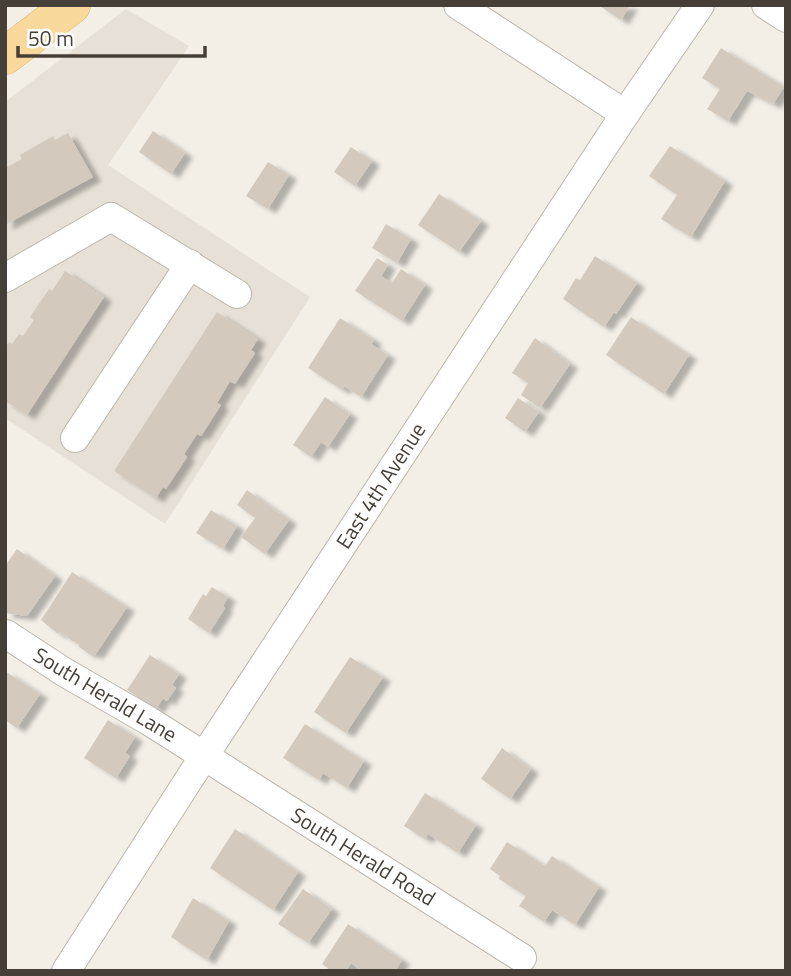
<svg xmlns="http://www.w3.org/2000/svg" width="791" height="976" viewBox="0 0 791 976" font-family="'Titillium Web',sans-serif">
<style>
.residential{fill:#e6e0d6}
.building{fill:#d3cabd;filter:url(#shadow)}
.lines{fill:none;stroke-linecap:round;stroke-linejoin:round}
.minor-casing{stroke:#bdb6ab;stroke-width:30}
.major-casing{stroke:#dcb46c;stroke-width:38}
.minor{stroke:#fff;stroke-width:28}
.major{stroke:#f8d89b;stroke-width:37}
.labels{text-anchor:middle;stroke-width:7;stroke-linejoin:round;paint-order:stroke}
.street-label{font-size:21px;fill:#453f37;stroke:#fff}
</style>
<defs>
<filter id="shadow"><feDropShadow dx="8" dy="4.5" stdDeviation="2" flood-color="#0004"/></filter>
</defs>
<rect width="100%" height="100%" fill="#f3efe7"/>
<polygon class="residential" points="126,9 189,46 108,165 310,297 165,524 5,418 5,102"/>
<g class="building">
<polygon points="598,5 630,5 621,20"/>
<polygon points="721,48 784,87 773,104 747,91 728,121 707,109 720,89 702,78"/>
<polygon points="153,131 185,153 171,174 139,152"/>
<polygon points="68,133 93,177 5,225 5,168 22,159 20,155 53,136 55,140"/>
<polygon points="670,146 725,181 691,237 661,219 677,195 649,176"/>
<polygon points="351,147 372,161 355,186 334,172"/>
<polygon points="268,162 289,175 268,209 246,196"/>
<polygon points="439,194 481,221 459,252 418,225"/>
<polygon points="386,224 411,239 397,263 372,248"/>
<polygon points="595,256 637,283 616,314 614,312 604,327 563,299 576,278 580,280"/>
<polygon points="377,258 388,265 381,276 392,283 401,269 425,285 402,321 355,291"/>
<polygon points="65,271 104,297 27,415 5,401 5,348 9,342 12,344 19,334 23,336 34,320 30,317 49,289 52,291"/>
<polygon points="217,312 258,339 251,350 255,353 235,384 230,381 217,403 221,405 201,436 197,434 184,454 187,457 166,489 163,487 156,498 114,471"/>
<polygon points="631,317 689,355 664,394 606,355"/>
<polygon points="340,318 374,340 371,344 388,355 361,397 344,386 342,390 308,368"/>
<polygon points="535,338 570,364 540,408 521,395 528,383 512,373"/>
<polygon points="325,397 350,414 328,447 321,442 311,457 293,445"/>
<polygon points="518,398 539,412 525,432 505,418"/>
<polygon points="247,490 289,520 265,554 241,537 255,518 237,505"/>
<polygon points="211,510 237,526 223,549 196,533"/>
<polygon points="17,549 55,576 27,616 5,613 5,566"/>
<polygon points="72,572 127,607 95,655 91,652 89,654 79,647 79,645 59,632 58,634 41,620"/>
<polygon points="212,587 228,597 223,606 225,608 209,633 188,619 203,594 206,596"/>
<polygon points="150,655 179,674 172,685 176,688 167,701 163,698 156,709 127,690"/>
<polygon points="350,657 383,677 346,733 314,712"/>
<polygon points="5,671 40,694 17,728 5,720"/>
<polygon points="108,720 135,737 125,753 130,756 116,778 84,758"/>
<polygon points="305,724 364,761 347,788 323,773 319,780 283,758"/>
<polygon points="502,748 531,769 510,799 481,779"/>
<polygon points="425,793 476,825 458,853 428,834 425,839 404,826"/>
<polygon points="235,829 298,872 273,910 210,868"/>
<polygon points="507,842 545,866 552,856 599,887 575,925 552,910 544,922 519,906 526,896 499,879 500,876 490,869"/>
<polygon points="303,889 332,909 308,943 278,924"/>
<polygon points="193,898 229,921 207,960 171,937"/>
<polygon points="348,924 402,960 395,971 362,971 351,963 346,971 331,971 322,964"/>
</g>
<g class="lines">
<defs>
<g id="minor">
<polyline points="458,5 625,114"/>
<polyline points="766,5 786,18"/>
<polyline points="5,278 111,217 237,294"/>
<polyline points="75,438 190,264"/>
<polyline points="6,634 64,672 149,721 522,958"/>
<polyline points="66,971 204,756 625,114 700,5"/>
</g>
<polyline id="major" points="5,56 72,5"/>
</defs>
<use href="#minor" class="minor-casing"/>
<use href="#major" class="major-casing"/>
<use href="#minor" class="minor"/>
<use href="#major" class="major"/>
</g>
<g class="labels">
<g class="street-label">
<text transform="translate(381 486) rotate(-57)" y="7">East 4th Avenue</text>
<text transform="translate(105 695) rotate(31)" y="7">South Herald Lane</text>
<text transform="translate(363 857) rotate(32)" y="7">South Herald Road</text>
</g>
</g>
<rect width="791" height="976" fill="none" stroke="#453f37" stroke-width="14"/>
<path d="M18 46v10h187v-10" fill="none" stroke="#453f37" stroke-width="3.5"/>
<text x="28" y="46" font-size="21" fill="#453f37" stroke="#ffffff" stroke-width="5" paint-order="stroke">50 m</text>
</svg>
